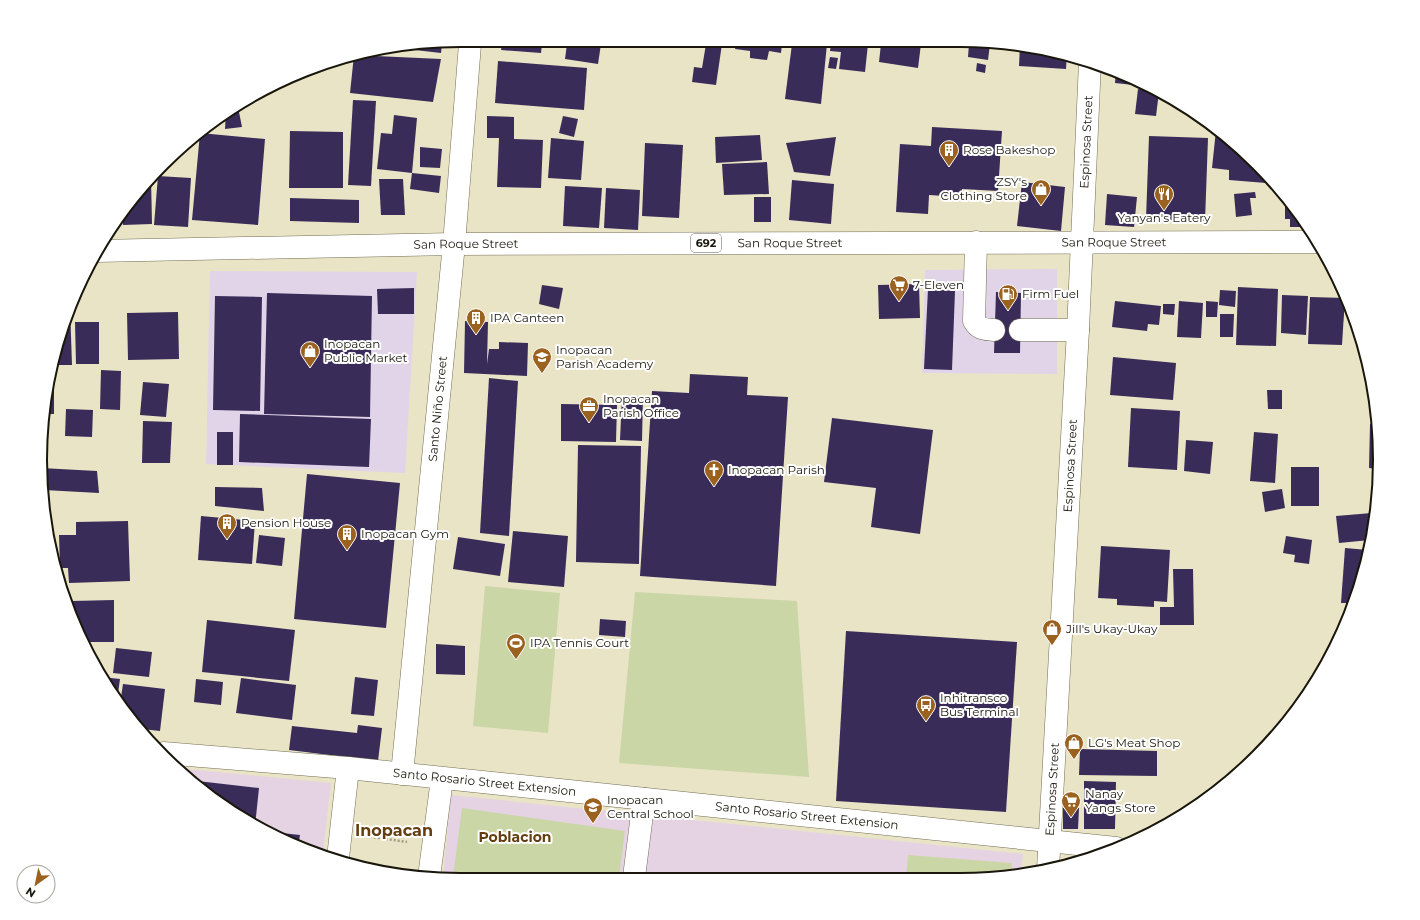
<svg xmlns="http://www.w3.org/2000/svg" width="1420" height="920" viewBox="0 0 1420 920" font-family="Montserrat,sans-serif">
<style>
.commercial{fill:#e1d4e8}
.education{fill:#e5d3e3}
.green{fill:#cad6a6}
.building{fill:#392c59}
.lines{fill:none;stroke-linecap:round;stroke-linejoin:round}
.minor-casing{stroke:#736e53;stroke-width:23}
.major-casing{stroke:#736e53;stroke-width:23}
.path{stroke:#9f9a83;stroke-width:2.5;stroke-dasharray:2 2;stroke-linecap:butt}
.minor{stroke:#fff;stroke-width:22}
.major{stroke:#fff;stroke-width:22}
.labels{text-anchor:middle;stroke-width:4;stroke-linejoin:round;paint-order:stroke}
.shield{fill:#fff;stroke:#5e5d55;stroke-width:1}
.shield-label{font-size:11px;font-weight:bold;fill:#19170c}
.street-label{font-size:12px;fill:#19170c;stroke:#fff}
.poi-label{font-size:12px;fill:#19170c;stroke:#fff;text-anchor:start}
.quarter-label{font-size:14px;font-weight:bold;fill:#643d0f;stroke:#fff}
.district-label{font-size:16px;font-weight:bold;fill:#643d0f;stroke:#fff}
.rim{fill:none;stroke:#19170c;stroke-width:2}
</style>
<rect width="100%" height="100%" fill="#eae4c6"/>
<g class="commercial">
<polygon points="1057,269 1057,374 922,373 925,270"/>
<polygon points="210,271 417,272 405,473 206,464"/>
</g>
<g class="education">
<polygon points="176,768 331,783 323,854 299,848 250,824 183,776"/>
<polygon points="451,795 1023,854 1021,874 987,879 443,877"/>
</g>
<g class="green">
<polygon points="485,586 560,593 548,733 473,726"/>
<polygon points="635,592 797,601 809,777 619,763"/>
<polygon points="462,808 625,831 619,877 453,877"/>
<polygon points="908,855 1012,863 1011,875 987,879 906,879"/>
</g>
<g class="building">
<polygon points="402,44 402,50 386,48"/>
<polygon points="406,44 442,44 441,53 406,49"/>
<polygon points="502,44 542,44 541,53 501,50"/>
<polygon points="567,44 601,44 598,64 565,59"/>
<polygon points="706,44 722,44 716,85 692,82 694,67 702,68"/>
<polygon points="736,44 782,44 781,53 769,51 767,60 750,58 750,51 735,49"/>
<polygon points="792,44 827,44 821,104 785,99"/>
<polygon points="831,44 868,44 865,72 839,69 841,52 830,51"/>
<polygon points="881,44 921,44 918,68 879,62"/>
<polygon points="969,44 990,44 988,60 968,57"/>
<polygon points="1020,45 1067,54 1066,69 1019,66"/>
<polygon points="354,55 441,59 433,102 350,93"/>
<polygon points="830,57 838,58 836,69 828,68"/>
<polygon points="498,61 587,68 584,110 495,103"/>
<polygon points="977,63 986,65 985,73 976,71"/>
<polygon points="1116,72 1143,82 1143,86 1115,83"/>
<polygon points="1138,89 1159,92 1156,116 1135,114"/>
<polygon points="353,100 376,101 371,186 348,185"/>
<polygon points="226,111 239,112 242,127 225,129"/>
<polygon points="394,115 417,118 412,173 377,169 381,133 392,134"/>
<polygon points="487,116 514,117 514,139 543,140 541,188 497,187 499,138 487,138"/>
<polygon points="563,116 578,119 574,137 559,133"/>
<polygon points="932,127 1002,131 998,191 962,189 961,197 929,195 928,214 896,212 900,144 931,146"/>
<polygon points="1216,130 1237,144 1266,176 1266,183 1229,180 1229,170 1212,168"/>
<polygon points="290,131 343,132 343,188 289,188"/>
<polygon points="200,133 265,139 258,225 192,220"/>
<polygon points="760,135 762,160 716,163 715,137"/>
<polygon points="1149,136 1208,138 1205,221 1146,219"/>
<polygon points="836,137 830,176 794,172 786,143"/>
<polygon points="551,138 584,141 581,180 548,178"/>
<polygon points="645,143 683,145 679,218 642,216"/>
<polygon points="420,147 442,149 440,168 420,167"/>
<polygon points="767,162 769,194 724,195 722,164"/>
<polygon points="412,173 441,176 439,193 410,189"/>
<polygon points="158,176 191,178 188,227 154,225"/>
<polygon points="151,177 152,224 123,225 123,210"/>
<polygon points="379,179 403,179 405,215 381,215"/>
<polygon points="792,180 834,184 831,224 789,220"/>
<polygon points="1022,182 1065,187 1061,231 1017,226"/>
<polygon points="565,186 602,188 599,228 563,226"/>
<polygon points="606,188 640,190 638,230 604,228"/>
<polygon points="1255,192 1256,198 1250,198 1252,215 1236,217 1234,194"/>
<polygon points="1107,194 1137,197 1134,227 1105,225"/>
<polygon points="1285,196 1293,204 1307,227 1290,227 1290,219 1285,219"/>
<rect x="754" y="197" width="17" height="25"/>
<polygon points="290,198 359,200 359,223 290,221"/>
<polygon points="121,213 121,223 114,223"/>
<polygon points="919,284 920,318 879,319 878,285"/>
<polygon points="542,285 563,288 559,309 539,304"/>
<polygon points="1238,287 1278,289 1276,346 1236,345"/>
<polygon points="414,288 414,314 378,314 377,289"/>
<polygon points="928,289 955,291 952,370 924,369"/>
<polygon points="1220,290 1236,291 1235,307 1219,305"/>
<polygon points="996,292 1021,293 1020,353 994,353"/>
<polygon points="267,293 372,296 370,417 264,414"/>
<polygon points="1282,295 1308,296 1306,335 1281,333"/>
<polygon points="215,296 262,297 260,411 213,410"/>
<polygon points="1310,297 1345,298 1342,345 1308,344"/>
<polygon points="1115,301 1161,306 1159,325 1148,324 1147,331 1112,327"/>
<polygon points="1179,301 1203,303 1201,338 1177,337"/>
<polygon points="1206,301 1218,302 1217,317 1206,317"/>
<polygon points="1163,304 1175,304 1174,315 1163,314"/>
<polygon points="70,307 72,365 52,365 62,325"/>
<polygon points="178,312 179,359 128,360 127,313"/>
<polygon points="1220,314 1234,314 1233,337 1220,337"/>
<polygon points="465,321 488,322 487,364 489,349 499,349 499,342 528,343 527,376 464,373"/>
<polygon points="75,322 99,322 99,364 76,364"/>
<polygon points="1113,357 1176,363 1173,400 1110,395"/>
<polygon points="101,370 121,371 120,410 100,409"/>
<polygon points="690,374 748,377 747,395 788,397 776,586 640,576 652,391 689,393"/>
<polygon points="489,378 518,381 509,536 480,533"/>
<polygon points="143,382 169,384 166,417 140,415"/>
<polygon points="48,383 54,383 54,414 45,414"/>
<polygon points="1267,390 1282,390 1282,409 1268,409"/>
<polygon points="622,396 643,396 642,441 620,440"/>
<polygon points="561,404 617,405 616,442 561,441"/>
<polygon points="1131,408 1180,411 1177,470 1128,467"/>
<polygon points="66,409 93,410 92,437 65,436"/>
<polygon points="240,414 371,419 369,467 239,462"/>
<polygon points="832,418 933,430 920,534 871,527 876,488 824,482"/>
<polygon points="143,421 172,422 170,463 142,463"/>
<polygon points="1370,424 1378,424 1378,469 1369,468"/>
<rect x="217" y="432" width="16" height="33"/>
<polygon points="1254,432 1278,434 1275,483 1250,481"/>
<polygon points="1186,440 1213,442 1210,474 1184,471"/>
<polygon points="578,445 641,446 639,564 576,562"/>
<rect x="1291" y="467" width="28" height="39"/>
<polygon points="41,468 97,471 99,493 44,490"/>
<polygon points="307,474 400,483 386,628 294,619"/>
<polygon points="215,487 262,488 264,511 215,506"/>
<polygon points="1282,489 1285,508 1265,512 1262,492"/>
<polygon points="1372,513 1373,530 1370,540 1339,543 1336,516"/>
<polygon points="201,516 255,521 252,564 198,560"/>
<polygon points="128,521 130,581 69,583 68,568 60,568 59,535 76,535 76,522"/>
<polygon points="513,531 568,536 564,587 508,582"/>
<polygon points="259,535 285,538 282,566 256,563"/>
<polygon points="1286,536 1312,540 1309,564 1294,562 1295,555 1283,553"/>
<polygon points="458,537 505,544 500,576 453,569"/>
<polygon points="1101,546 1170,550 1167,602 1154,601 1154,607 1117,605 1117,599 1098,598"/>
<polygon points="1345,548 1368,550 1358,595 1354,603 1341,603"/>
<polygon points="1173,569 1193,569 1194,625 1160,625 1160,607 1174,607"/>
<polygon points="114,600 114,642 83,642 72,621 72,601"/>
<polygon points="600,619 626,621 625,637 599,635"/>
<polygon points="207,620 295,630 289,681 202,672"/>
<polygon points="846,631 1017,642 1006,812 836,801"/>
<polygon points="436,644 465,646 465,675 436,674"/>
<polygon points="116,648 152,652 149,677 113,673"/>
<polygon points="102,677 120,679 117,701 111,693"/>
<polygon points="355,677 378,680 374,716 351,714"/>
<polygon points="241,678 296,685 292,720 236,713"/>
<polygon points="196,679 223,682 221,705 194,702"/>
<polygon points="123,684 165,689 160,731 142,729 120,704"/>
<polygon points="358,725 382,728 378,761 289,750 292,726 357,733"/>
<polygon points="1080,749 1157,751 1157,776 1079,775"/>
<polygon points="189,780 259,788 255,826 250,824"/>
<polygon points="1084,781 1116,782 1115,829 1084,829"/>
<polygon points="1063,808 1079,808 1078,829 1063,829"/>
<polygon points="264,831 300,835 298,847"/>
</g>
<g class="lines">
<defs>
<g id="minor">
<path d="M976,242L974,321C979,330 985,329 994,330"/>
<polyline points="1020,330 1078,330"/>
<path id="s1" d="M163,753L348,768L1116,848"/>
<path id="s2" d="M402,774L454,244L470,44"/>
<polyline points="338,858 348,768"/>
<path id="s3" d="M1048,869L1078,330L1090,62"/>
<polyline points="429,877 442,779"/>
<polyline points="634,877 644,799"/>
</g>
<g id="major">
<path id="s4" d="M96,251L454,244L1317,242"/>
</g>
</defs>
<use href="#minor" class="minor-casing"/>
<use href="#major" class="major-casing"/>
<polyline class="path" points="366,836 407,842"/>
<use href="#minor" class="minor"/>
<use href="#major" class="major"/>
</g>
<defs>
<symbol id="building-pin" viewBox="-11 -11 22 30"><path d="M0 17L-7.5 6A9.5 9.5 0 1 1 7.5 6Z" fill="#9a611f" stroke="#fff"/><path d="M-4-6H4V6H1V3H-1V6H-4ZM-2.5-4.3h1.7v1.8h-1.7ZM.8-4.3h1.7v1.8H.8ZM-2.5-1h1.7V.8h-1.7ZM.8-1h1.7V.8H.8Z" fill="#fff"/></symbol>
<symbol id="shop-pin" viewBox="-11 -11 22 30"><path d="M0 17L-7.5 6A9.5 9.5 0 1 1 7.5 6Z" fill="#9a611f" stroke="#fff"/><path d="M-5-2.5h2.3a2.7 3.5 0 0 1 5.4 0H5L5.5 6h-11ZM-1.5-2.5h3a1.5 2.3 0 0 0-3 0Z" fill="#fff"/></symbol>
<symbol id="restaurant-pin" viewBox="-11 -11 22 30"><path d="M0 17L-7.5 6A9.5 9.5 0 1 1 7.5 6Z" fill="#9a611f" stroke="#fff"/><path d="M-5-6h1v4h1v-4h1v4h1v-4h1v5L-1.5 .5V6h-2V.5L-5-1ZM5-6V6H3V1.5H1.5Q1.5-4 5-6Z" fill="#fff"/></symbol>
<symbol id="supermarket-pin" viewBox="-11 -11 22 30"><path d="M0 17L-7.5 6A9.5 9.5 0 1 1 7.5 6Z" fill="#9a611f" stroke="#fff"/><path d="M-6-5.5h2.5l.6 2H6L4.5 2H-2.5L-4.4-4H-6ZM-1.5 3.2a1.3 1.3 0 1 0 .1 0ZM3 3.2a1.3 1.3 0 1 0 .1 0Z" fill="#fff"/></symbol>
<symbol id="fuel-pin" viewBox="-11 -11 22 30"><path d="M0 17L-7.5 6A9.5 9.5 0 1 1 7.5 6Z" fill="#9a611f" stroke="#fff"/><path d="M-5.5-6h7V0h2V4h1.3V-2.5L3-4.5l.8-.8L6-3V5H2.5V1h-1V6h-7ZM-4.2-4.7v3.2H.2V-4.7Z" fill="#fff"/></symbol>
<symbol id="school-pin" viewBox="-11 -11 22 30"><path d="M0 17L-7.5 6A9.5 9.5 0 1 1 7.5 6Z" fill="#9a611f" stroke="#fff"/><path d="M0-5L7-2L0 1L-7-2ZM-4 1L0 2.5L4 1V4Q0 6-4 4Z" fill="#fff"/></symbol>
<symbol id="office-pin" viewBox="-11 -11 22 30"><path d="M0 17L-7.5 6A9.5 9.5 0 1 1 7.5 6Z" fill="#9a611f" stroke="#fff"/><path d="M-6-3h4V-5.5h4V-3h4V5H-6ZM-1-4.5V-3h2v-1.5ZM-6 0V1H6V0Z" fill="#fff"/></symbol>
<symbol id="church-pin" viewBox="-11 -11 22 30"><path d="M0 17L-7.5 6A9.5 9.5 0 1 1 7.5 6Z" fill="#9a611f" stroke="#fff"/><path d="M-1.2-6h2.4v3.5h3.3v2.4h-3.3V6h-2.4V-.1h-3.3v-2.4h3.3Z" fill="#fff"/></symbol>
<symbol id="stadium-pin" viewBox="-11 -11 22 30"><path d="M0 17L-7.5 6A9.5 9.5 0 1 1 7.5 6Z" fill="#9a611f" stroke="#fff"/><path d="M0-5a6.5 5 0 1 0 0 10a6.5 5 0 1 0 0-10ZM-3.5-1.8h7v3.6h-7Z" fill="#fff"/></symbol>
<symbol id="bus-pin" viewBox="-11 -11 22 30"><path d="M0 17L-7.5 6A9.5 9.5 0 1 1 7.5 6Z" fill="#9a611f" stroke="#fff"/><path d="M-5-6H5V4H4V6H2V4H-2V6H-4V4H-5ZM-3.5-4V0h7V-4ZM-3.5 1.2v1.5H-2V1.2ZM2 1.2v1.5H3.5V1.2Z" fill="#fff"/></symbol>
</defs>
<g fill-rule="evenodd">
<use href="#building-pin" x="938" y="139" width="22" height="30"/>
<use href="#shop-pin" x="1030" y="178" width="22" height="30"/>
<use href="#restaurant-pin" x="1153" y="183" width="22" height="30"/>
<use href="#supermarket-pin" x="888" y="274" width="22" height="30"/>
<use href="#fuel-pin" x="997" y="283" width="22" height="30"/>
<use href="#building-pin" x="465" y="307" width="22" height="30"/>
<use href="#shop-pin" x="299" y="340" width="22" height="30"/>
<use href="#school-pin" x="531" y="346" width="22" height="30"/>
<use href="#office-pin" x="578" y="395" width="22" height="30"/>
<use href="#church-pin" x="703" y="459" width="22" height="30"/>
<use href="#building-pin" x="216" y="512" width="22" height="30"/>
<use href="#building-pin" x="336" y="523" width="22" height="30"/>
<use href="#shop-pin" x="1041" y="618" width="22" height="30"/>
<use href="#stadium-pin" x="505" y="632" width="22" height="30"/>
<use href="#bus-pin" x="915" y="694" width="22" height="30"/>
<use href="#shop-pin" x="1063" y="732" width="22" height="30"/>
<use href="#supermarket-pin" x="1060" y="790" width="22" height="30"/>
<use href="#school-pin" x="582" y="796" width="22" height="30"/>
</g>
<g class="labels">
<rect class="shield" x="691" y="234" width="30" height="18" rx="3"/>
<g class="shield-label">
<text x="706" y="247">692</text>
</g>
<g class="street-label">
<text dy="4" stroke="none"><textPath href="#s3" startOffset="728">Espinosa Street</textPath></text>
<text dy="4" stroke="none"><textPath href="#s4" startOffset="1018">San Roque Street</textPath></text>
<text dy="4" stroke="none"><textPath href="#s4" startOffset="694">San Roque Street</textPath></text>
<text dy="4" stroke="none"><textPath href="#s4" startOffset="370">San Roque Street</textPath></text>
<text dy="4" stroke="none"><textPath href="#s2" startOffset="367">Santo Niño Street</textPath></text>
<text dy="4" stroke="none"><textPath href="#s3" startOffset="404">Espinosa Street</textPath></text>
<text dy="4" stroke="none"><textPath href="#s1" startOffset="323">Santo Rosario Street Extension</textPath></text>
<text dy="4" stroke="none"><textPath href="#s3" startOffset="80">Espinosa Street</textPath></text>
<text dy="4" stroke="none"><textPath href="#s1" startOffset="647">Santo Rosario Street Extension</textPath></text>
</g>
<g class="poi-label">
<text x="963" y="154">Rose Bakeshop</text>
<text x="1027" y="186" text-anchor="end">ZSY's<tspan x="1027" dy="14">Clothing Store</tspan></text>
<text x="1164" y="222" text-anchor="middle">Yanyan's Eatery</text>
<text x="913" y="289">7-Eleven</text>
<text x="1022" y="298">Firm Fuel</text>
<text x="490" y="322">IPA Canteen</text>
<text x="324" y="348">Inopacan<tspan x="324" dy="14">Public Market</tspan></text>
<text x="556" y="354">Inopacan<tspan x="556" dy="14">Parish Academy</tspan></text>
<text x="603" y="403">Inopacan<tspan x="603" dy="14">Parish Office</tspan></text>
<text x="728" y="474">Inopacan Parish</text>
<text x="241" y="527">Pension House</text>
<text x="361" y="538">Inopacan Gym</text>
<text x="1066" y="633">Jill's Ukay-Ukay</text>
<text x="530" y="647">IPA Tennis Court</text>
<text x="940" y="702">Inhitransco<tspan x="940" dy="14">Bus Terminal</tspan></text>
<text x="1088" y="747">LG's Meat Shop</text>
<text x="1085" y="798">Nanay<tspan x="1085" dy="14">Yangs Store</tspan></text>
<text x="607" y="804">Inopacan<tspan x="607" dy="14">Central School</tspan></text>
</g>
<g class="quarter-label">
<text x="515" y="842">Poblacion</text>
</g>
<g class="district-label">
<text x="394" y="836">Inopacan</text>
</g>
</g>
<path d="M0 0H1420V920H0ZM460 47H960A413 413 0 0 1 1373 460V460A413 413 0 0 1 960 873H460A413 413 0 0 1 47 460V460A413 413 0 0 1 460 47Z" fill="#fff" fill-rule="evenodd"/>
<path class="rim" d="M460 47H960A413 413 0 0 1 1373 460V460A413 413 0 0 1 960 873H460A413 413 0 0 1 47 460V460A413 413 0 0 1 460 47Z"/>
<g transform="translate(36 884) rotate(213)"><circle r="19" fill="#ffffff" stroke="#a3a29e"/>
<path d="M0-3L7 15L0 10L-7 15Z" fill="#9a611f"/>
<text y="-6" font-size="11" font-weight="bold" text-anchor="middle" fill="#19170c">N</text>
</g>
</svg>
